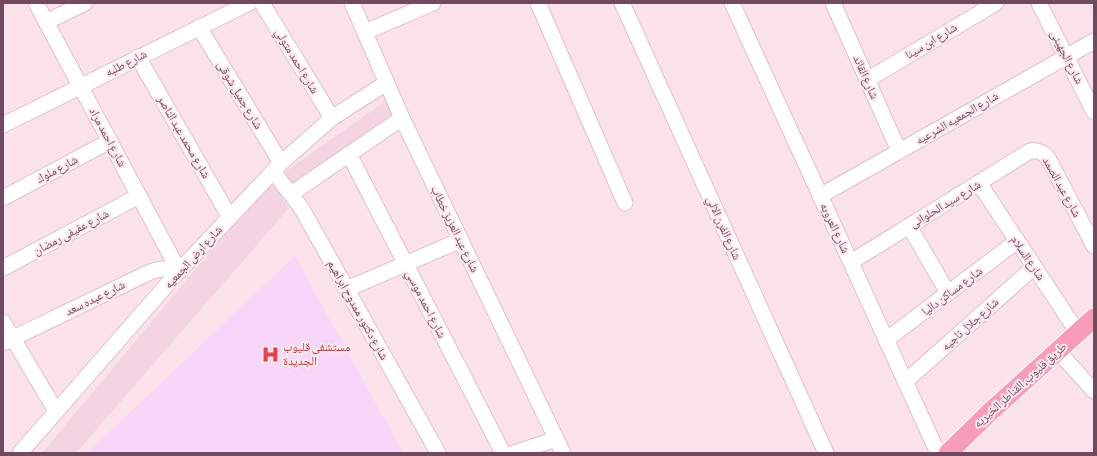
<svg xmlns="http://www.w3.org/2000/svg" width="1097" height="456" viewBox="0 0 1097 456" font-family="'Asap Condensed','Noto Naskh Arabic',sans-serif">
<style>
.residential{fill:#f4d4e0}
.medical{fill:#f7d6f9}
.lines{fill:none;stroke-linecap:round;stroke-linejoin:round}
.minor-casing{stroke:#dfbfcd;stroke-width:17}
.major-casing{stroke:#fff;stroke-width:21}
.minor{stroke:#fff;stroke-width:15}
.major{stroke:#f89db7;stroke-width:19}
.labels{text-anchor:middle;stroke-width:4;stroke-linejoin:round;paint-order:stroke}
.street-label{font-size:12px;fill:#724a60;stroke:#fee8ef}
.health-label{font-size:12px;fill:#be3a42;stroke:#fee8ef;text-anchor:start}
</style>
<rect width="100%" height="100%" fill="#fbe2ea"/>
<polygon class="residential" points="386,101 397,119 281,197 289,208 76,453 42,453 266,185"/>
<polygon class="medical" points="295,256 403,453 87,453"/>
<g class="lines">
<defs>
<g id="minor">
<polyline points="36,3 179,271"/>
<polyline points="262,3 332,118"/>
<polyline points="352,3 402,118 563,453"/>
<polyline points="538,3 625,203"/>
<polyline points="622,3 826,453"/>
<polyline points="732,3 938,453"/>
<polyline points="833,3 899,151"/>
<polyline points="1039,3 1094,112"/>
<polyline points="46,22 85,3"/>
<polyline points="199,27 281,163"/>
<polyline points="365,32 433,3"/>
<polyline points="138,57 229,216"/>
<polyline points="867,80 996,3"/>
<polyline points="3,125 249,3"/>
<polyline points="349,154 503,453"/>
<polyline points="273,171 302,209 438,453"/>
<polyline points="979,183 1078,333"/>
<polyline points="291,194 402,118"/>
<polyline points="820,196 1094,41"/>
<polyline points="3,198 110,141"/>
<polyline points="909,226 948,293"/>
<path d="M851,262L1030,151C1038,150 1043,152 1048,158L1094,246"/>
<polyline points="3,268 139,196"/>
<polyline points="347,289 461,240"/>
<polyline points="3,322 56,411"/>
<polyline points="886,340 1017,241"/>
<path d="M3,343L150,272C161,268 168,268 179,271"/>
<polyline points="1066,360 1094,391"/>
<polyline points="905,382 1034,267"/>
<polyline points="20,453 179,271 281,163 332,118 386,83"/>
<polyline points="514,453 556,439"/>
</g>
<polyline id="major" points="948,453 990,412 1094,318"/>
</defs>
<use href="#minor" class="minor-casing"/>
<use href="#major" class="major-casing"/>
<use href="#minor" class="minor"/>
<use href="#major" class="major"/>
</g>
<defs>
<symbol id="hospital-bare" viewBox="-9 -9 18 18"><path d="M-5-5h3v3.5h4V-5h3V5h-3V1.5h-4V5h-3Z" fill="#e0444e" stroke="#fee8ef" stroke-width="2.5" paint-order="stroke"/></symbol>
</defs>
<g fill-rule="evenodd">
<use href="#hospital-bare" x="258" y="342" width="25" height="25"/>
</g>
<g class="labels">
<g class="street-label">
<text transform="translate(931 41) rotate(-31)" y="4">شارع ابن سينا</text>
<text transform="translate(1067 57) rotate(63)" y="4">شارع الجهينى</text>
<text transform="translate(297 61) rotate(59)" y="4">شارع احمد متولي</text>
<text transform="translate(126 63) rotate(-27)" y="4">شارع طلبه</text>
<text transform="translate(866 77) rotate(66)" y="4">شارع القائد</text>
<text transform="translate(240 95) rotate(59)" y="4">شارع جميل شوقى</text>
<text transform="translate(957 118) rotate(-30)" y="4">شارع الجمعيه الشرعيه</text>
<text transform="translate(108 137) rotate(62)" y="4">شارع احمد مراد</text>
<text transform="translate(184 137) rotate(60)" y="4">شارع محمد عبد الناصر</text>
<text transform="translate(57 169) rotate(-28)" y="4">شارع ملوك</text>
<text transform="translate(1062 187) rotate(61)" y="4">شارع عبد الصمد</text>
<text transform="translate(945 204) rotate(-31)" y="4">شارع سيد الحلوانى</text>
<text transform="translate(724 228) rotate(66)" y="4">شارع الفرن الالي</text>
<text transform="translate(835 228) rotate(65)" y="4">شارع العروبه</text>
<text transform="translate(455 229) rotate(64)" y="4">شارع عبد العزيز خطاب</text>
<text transform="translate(71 232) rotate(-28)" y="4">شارع عفيفى رمضان</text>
<text transform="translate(193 257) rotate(-48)" y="4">شارع ارض الجمعيه</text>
<text transform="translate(1028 258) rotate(56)" y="4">شارع السلام</text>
<text transform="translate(952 291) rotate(-37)" y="4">شارع مساكن داليا</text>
<text transform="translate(95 298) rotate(-26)" y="4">شارع عبده سعد</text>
<text transform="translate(426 304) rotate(63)" y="4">شارع احمد موسي</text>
<text transform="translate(358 310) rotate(61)" y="4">شارع دكتور ممدوح ابراهيم</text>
<text transform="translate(970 324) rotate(-42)" y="4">شارع جلال ناجيه</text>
<text transform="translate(1020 385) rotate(-42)" y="4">طريق قليوب, القناطر الخيريه</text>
</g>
<g class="health-label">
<text x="283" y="351">مستشفى قليوب<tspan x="283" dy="14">الجديدة</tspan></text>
</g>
</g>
<rect width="1097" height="456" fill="none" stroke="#724a60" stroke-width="8"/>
</svg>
